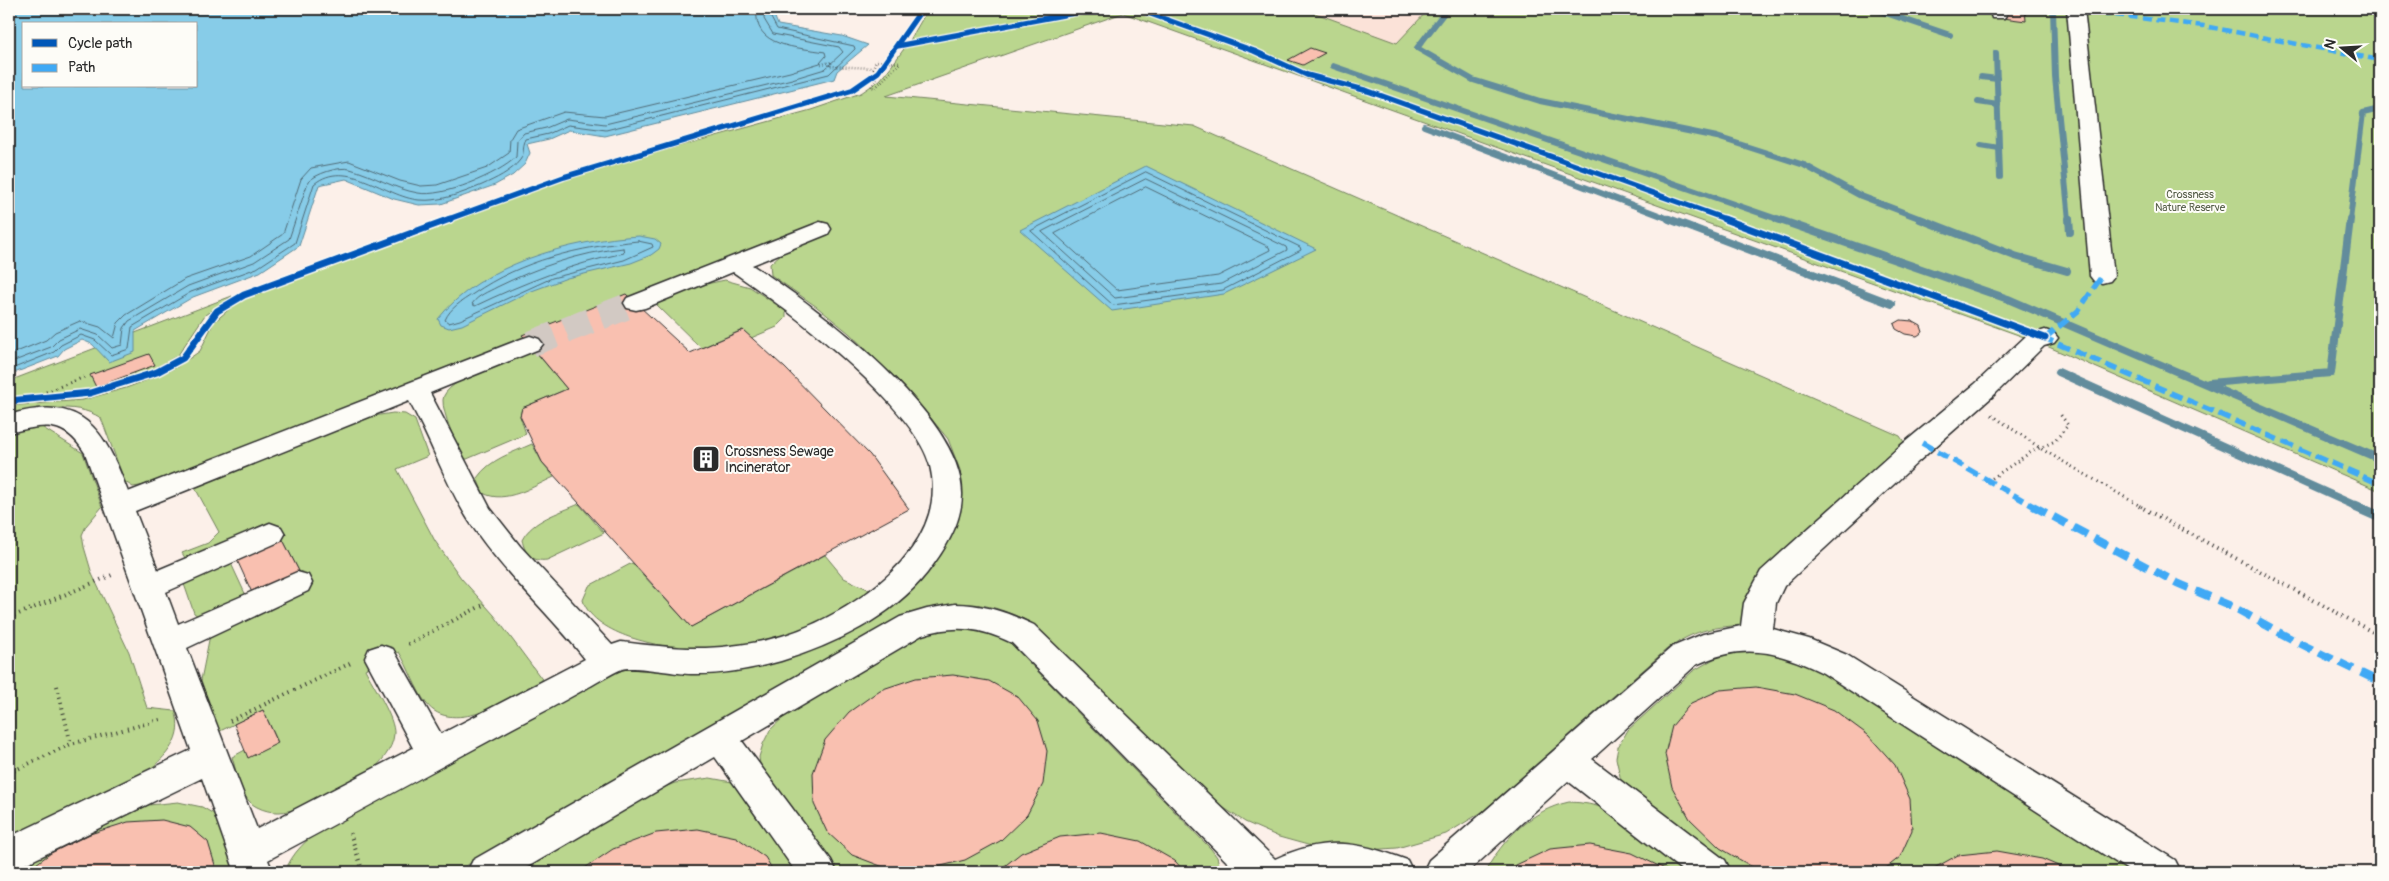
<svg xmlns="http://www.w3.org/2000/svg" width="2389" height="881" viewBox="0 0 2389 881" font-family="Pangolin,sans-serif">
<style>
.built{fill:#fbe2d8}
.green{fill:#bad68e;stroke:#72805c}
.water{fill:#87cce8;stroke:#628c9c;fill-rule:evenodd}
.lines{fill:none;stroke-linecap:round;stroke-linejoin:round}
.shore{stroke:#506b77;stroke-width:1}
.stream-far2{stroke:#628c9c;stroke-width:6}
.stream-far1{stroke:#628c9c;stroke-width:8}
.stream{stroke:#628c9c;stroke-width:11}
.building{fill:#f9c0b0;stroke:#2b2b2b}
.minor-tunnel{stroke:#d2c9c3;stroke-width:26;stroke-dasharray:26 12;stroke-linecap:butt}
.minor-casing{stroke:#2b2b2b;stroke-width:3}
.path-far2{stroke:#2b2b2b;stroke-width:2.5;stroke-dasharray:0.5 2.5;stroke-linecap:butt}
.path-far1{stroke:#2b2b2b;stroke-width:3;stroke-dasharray:1 4;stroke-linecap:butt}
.path{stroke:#2b2b2b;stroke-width:4;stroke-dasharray:1 4.5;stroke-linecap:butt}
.minor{fill:#fdfcf7;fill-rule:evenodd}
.quiet-far2{stroke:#3fa9f5;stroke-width:4.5;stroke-dasharray:9 4.5;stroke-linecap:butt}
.quiet-far1{stroke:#3fa9f5;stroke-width:5.5;stroke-dasharray:12 5.5;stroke-linecap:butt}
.quiet{stroke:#3fa9f5;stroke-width:8;stroke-dasharray:15 8;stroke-linecap:butt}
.cycleway-far1-casing{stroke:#fdfcf7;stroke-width:8}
.cycleway-casing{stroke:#fdfcf7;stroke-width:10}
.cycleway-far1{stroke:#0057b8;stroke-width:5.5}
.cycleway{stroke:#0057b8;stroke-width:7}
.labels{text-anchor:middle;stroke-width:4;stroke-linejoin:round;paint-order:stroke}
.far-park-label{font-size:11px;fill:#565e49;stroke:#fdfcf7}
.poi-label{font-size:14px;fill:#2b2b2b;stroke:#fdfcf7;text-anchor:start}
</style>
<rect width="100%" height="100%" fill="#fcf0e9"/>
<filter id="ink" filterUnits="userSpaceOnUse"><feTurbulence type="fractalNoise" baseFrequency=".02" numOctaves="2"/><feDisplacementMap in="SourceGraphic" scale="10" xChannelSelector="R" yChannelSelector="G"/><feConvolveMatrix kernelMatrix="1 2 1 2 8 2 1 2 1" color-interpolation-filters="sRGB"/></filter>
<g filter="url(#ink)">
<polygon class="built" points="1304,9 1430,9 1398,44"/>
<g class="green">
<path d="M928,9H1304L1397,43L1429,9H2380V491L2035,341L1123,13L886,96L1194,126L1900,436L1906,445L1742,625C1709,628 1695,630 1667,649L1482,812L1446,834L1397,848L1353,851L1315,847L1279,837L1245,822L1218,804L1193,781L1033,624C979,595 941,598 888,626L455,872H285C292,852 308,839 324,826L605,676L626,669L689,673L793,656L816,649L839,638L927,572L952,534L959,518L962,485L960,470L948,439L905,387L849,333L817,307L771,275L770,264L784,251L525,338L152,484L133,487L125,482L101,418C73,400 37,410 9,419V406L83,400L126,388L158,376L177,367L200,351L214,322L239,301L557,182L617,163L811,110L861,93L880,80L893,64L909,42Z"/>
<polygon points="725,280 750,287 786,311 786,318 777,327 751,338 742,330 701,348 655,303 697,286"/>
<polygon points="232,296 205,315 178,355 150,371 107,386 84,391 9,397 9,381"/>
<path d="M534,350L567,389L522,408L520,416L526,434L467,459H462C457,445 442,413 443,400C443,379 516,357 534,350Z"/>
<path d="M393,413L405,414L415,420L428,456L397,469L435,541L461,578L494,615L544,682C516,697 452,738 426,703C415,688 409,668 399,652L365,669C373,685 395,718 394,734C393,749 380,764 370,772C362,779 351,782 343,787C319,800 285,822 257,807C240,799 237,773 232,757L245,750L278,742L263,710L218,732L201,680L210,635L301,575L276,526L189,564L182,553L208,543L219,532L193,484L361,418Z"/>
<path d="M40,426L83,453L102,507L86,526L82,535L84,547L92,574L129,652L147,708L175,711C194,760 107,796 75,812C53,822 31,833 9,843V431Z"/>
<path d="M532,444L542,462L554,477C534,486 505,505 483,493L477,478C490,459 512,453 532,444Z"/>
<path d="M579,504L604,533L547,560C532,562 525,554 522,540C532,520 559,513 579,504Z"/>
<path d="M825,555L844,578L872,591C857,601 842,611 826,620C813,627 798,631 783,635C730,651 683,655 629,637C612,631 588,619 583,600L589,586L632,563L691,627Z"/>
<polygon points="228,557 248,600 198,616 194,613 184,584 187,579"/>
<polygon points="962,626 998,635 1010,643 1211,849 1217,857 1221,872 830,872 762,779 759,757 763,744 770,730 790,711 917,637 933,630"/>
<path d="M1743,651C1769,651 1792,659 1817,668L2135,872H1723L1647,813L1621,781L1616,758L1618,747L1628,730L1693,671L1719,656Z"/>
<polygon points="710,778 732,782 745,788 804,872 515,872 657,790 675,783"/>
<polygon points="178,802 202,807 219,817 238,872 9,872 149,805"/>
<path d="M1569,802C1623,803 1659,841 1699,872H1485C1503,839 1531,810 1569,802Z"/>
</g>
<g class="water">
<path d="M9,9H782L774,15L778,25L842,36L868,45L837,71L834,79L605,136L569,130L549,139L527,144L530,153L525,164L513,175L495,185L441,204L419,205L394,199L346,179L319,185L299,246L260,272L193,297L135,331V352L109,362L92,344L82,340L64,349L58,356L9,375ZM24,24H196V86H24Z"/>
<polygon points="1146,166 1316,249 1224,294 1112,311 1020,230"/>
<path d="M639,236L655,239L661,244L659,249L651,255L631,263L567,278L529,292L462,325L449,328L441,325L438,319C481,264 571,240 639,236Z"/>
</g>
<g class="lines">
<g class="shore">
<polygon points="1146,172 1300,247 1301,250 1223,290 1113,305 1031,231"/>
<polygon points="1146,179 1286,247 1287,250 1221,284 1115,298 1042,232"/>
<polygon points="1146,187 1269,247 1270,250 1218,276 1117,290 1055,234"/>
<path d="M638,241L652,244L653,247L624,260L552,278L460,320L449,323L445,320C450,308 462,301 473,294C522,260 579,247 638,241Z"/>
<path d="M623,248L624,253C572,264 523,283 475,306L472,304C478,295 488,292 497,287C538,267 578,253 623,248Z"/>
<path d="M9,355L46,340L55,332L80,321L100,327L114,338L118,323L126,315L185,279L251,256L283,234L301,179L311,168L349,161L400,181L421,186L437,185L487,168L509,153L510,139L516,129L564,112L605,116L790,72L820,63L826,56L825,52C798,47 752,48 757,9"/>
<path d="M9,363L51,347L59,339L80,329L98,335L112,348L122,345L124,328L129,321L188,286L254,262L289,239L308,182C315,174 339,166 350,169C373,175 394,189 418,193C442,198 499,174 516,157L517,141L524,133L546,128L567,119L605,124L792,79L825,69L843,52L839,47L773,34L764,19L765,9"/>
<path d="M9,370L54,352L61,345L81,335L95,340L111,355L129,349L132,327L191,292L257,268L295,243L314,184C347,157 385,197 419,200C440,202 463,193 482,185C495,179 511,172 520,160C525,154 522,146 526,139L548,134L568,125L606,130L829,74L855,49L854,46L777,29L770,16L774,9"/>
</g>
<g class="stream-far2">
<polyline points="1447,9 1417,48 1473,80 1540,101 1717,137 1804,165 1861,196 1924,220"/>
<polyline points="1874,9 1950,35"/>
<polyline points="2053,9 2055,77 2069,220"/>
<polyline points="1996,53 2000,177"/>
<polyline points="1333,66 1780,220"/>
<polyline points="1981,77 1997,79"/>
<polyline points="1978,102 1998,105"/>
<polyline points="1424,126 1672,220"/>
<polyline points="1981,145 1999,148"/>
<polyline points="2350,220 2363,113 2380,109"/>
</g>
<g class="stream-far1">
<polyline points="1669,219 1892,304"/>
<polyline points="1777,219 2008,299 2380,459"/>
<polyline points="1920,219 2015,256 2067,271"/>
<polyline points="2069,219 2070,232"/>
<polyline points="2058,372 2358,507"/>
<polyline points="2209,383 2331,373 2350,219"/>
</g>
<polyline class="stream" points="2355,506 2380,517"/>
</g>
<g class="building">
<polygon points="2003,9 2025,9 2026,21 2003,18"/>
<polygon points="1310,48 1325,53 1303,65 1288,60"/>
<polygon points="626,294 690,353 743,330 785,368 870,455 909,509 691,627 542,462 520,416 522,408 567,389 522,335"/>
<polygon points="1901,320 1912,321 1921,326 1923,332 1917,336 1905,334 1896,329 1894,324"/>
<polygon points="149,354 155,365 96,387 90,375"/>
<polygon points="283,540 301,575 254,597 237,560"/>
<polygon points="9,669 13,687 9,703"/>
<polygon points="953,675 989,681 1018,697 1038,721 1047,751 1043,784 1027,815 1000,841 965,860 925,870 886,868 852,855 827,832 814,804 813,773 825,740 849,712 880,690 916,678"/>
<polygon points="1756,687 1795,694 1834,710 1868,735 1895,765 1910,799 1912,830 1900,857 1881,872 1761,872 1720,848 1690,819 1672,787 1665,754 1672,726 1691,703 1720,690"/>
<polygon points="263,710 278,743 248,758 234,724"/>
<polygon points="162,820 190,827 208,842 215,865 214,872 25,872 51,853 90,834 128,822"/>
<polygon points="698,829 736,837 765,857 774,872 579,872 613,849 656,833"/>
<polygon points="1101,833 1140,841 1175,861 1185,872 997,872 1021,853 1060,837"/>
<polygon points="1590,845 1632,853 1671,872 1510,872 1516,865 1550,849"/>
<polygon points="1997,851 2042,859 2072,872 1927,872 1958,855"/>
</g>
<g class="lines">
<polyline class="minor-tunnel" points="530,344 636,303"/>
<defs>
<g id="minor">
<polygon points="1989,9 2005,9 2007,14 2004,18 1992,18"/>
<polygon points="2067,9 2084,9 2114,276 2110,281 2102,283 2094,281 2090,276"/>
<path d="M820,222L828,224L831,229L828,234L752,265C814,305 965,416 962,496C961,525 944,551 927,573C892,617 834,645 781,661C752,669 721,675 691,674C675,674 634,665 622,669C610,674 598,682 587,688C562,702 536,716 511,729C430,773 349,817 268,860L273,872H235L202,778L9,872V837L191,750L85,453C63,418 43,425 9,433V415C83,393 104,429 128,492L521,339L530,336L539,339L543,344L539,349L430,393L490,508L520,546L612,645L621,642C657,646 694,651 730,646C748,644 765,641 782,636C850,615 951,549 930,466C915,406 785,307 733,272L645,308L636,310L627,308L624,303L627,298ZM409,401C431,440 445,483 469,521C502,572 548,612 585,659L441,734L393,649L381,645L369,649L365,658L413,748L257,829L187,648L308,591L312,583L308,575L297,572L178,624L166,592L281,541L285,534L281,527L270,523L158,570L135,511Z"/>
<path d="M2045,330L2054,333L2058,338L2054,343L2044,346L1993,396L1919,461L1784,586L1776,603L1773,629L1809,639L1847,655L2175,860L2181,872H2131L1823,673C1778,651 1743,642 1696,665L1592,759L1725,860L1731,872H1684L1568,781L1468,872H1423L1429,860L1672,647L1703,634L1741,626L1744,603L1761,571L1899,447L1975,384L2026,336Z"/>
<path d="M955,604C984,604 1009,613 1034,625L1275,859C1325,836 1357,841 1407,860L1413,872H1237L1012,643C982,628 955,624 922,635L742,741L831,860L837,872H796L715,757L519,872H467L473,860L900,617L927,609Z"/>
</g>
</defs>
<use href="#minor" class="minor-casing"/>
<polyline class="path-far2" points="821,64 832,62 829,66 873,68 876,61 900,63 875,88 871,87 877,78 871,77"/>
<g class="path-far1">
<polyline points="46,392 87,376"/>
<polyline points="1992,415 2043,450 2142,507"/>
<polyline points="1988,481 2031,452 2055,441 2068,425 2060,414"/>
</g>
<g class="path">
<polyline points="2139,506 2380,636"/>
<polyline points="9,618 112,575"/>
<polyline points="408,644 483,605"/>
<polyline points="57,686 71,744"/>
<polyline points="230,721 351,663"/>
<polyline points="9,773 71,744 163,719"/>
<polyline points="350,833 363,872"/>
</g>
<use href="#minor" class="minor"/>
<polyline class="quiet-far2" points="2075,10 2204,26 2380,60"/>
<g class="quiet-far1">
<polyline points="2042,337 2380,484"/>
<polyline points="2045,338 2078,311 2102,276"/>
<polyline points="1922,443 2035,507"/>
</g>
<polyline class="quiet" points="2033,506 2177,583 2231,606 2295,641 2380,682"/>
<defs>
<g id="cycleway-far1">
<polyline points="1137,9 1254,51 1307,75 1368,91 1728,220"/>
<polyline points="897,46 1095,9"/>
<polyline points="446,220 564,177 852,90 878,72 922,9"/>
</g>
<g id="cycleway">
<polyline points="1724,219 2045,338"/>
<polyline points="9,401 90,393 157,372 183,358 217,311 244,295 450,219"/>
</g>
</defs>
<use href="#cycleway-far1" class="cycleway-far1-casing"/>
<use href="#cycleway" class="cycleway-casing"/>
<use href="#cycleway-far1" class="cycleway-far1"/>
<use href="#cycleway" class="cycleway"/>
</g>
</g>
<defs>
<symbol id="building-square" viewBox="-11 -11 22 22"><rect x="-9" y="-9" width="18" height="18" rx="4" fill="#2b2b2b" stroke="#fdfcf7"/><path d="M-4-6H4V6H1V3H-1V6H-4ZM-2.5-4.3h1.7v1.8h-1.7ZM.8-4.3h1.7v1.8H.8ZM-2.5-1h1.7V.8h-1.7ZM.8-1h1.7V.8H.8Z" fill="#fff"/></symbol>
</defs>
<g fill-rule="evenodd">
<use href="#building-square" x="690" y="443" width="32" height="32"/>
</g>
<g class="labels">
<g class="far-park-label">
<text x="2190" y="198">Crossness<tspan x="2190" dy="13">Nature Reserve</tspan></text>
</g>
<g class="poi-label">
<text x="725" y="456">Crossness Sewage<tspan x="725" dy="16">Incinerator</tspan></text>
</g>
</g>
<rect width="2389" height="881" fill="none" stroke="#fdfcf7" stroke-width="30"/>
<rect x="15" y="15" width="2359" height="851" fill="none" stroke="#2b2b2b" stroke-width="2" filter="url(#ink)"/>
<rect x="22" y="22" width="175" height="65" fill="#fdfcf7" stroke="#a9a8a5"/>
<rect x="32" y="39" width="25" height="8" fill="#0057b8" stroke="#a9a8a5"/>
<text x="68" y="48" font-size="15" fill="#2b2b2b">Cycle path</text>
<rect x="32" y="64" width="25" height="8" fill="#3fa9f5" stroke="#a9a8a5"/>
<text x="68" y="72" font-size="15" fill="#2b2b2b">Path</text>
<g transform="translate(2342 48) rotate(288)" stroke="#fdfcf7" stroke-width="4" paint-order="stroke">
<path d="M0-4L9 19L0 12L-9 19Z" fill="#2b2b2b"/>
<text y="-8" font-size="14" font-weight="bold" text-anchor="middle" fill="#2b2b2b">N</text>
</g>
</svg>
